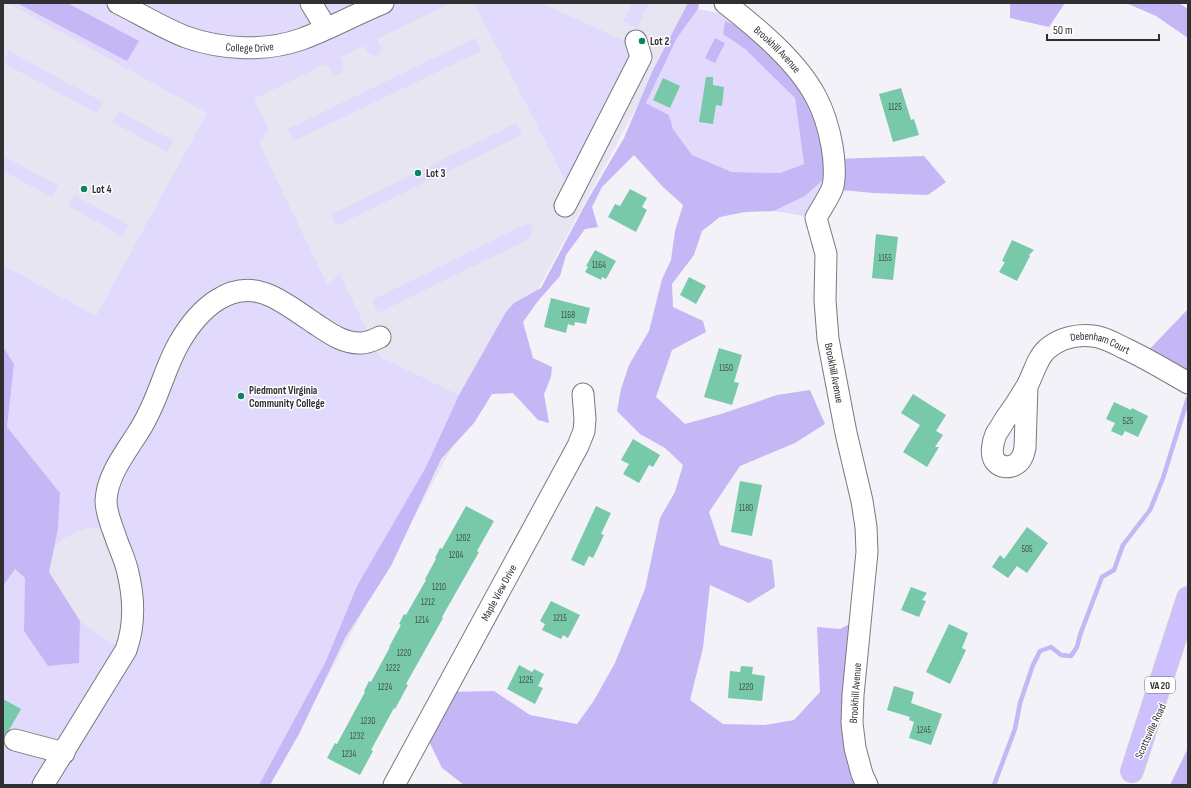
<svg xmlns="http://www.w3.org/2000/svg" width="1191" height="788" viewBox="0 0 1191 788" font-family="'Sofia Sans Condensed',sans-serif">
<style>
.built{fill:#e7e5f2}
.green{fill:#e1dafc}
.forest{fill:#c5b6f6}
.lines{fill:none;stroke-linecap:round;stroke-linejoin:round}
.stream{stroke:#c5b6f6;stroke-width:4.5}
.building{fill:#78c8aa}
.minor-casing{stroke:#7a797e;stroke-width:23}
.highway-casing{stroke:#d1d1d2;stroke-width:24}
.minor{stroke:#fff;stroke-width:21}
.highway{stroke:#cebfff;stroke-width:22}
.poi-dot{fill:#0e8464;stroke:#fff;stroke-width:1.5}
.labels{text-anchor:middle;stroke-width:3;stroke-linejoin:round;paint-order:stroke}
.number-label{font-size:9px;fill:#425550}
.shield{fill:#fff;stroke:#6e6d70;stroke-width:1}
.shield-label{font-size:10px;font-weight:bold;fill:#302f32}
.poi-label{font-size:11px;font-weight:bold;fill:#302f32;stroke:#fff;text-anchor:start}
.street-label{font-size:11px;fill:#302f32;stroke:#fff}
</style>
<rect width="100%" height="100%" fill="#f3f2f8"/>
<polygon class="built" points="3,3 693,3 269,785 3,785"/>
<g class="green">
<polygon points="8,3 451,3 377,39 381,48 380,54 374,56 369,54 364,46 340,57 344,65 342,72 336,75 331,72 326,64 254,99 269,129 259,143 328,286 339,273 380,357 459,395 426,467 357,586 326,661 259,785 3,785 3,586 15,569 25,578 24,631 79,663 80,621 110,642 126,650 130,640 113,529 87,528 62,539 54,547 58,529 60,493 7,427 14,364 3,347 3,265 96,316 207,113"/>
<polygon points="474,3 541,3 654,54 577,203"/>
<polygon points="632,3 649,3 637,28 623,21"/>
<polygon points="698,9 744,18 776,46 802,75 816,96 823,111 830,134 834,159 832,189 816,218 774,211 805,196 824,179 825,134 809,98 782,61 750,31 725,21 723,34 745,49 795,98 804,164 780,173 732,172 692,155 673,129 669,115 646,103 677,38"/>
<polygon points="475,38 481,51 294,141 288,129"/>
<polygon points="9,51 103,102 97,113 3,63"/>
<polygon points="119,111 174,141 167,152 113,122"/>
<polygon points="516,123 522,135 336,226 331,215"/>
<polygon points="3,156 58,185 52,197 3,171"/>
<polygon points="74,195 128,225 122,236 68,206"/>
<polygon points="530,222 533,230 529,239 378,313 372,300"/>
</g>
<g class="forest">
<polygon points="17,3 67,3 139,41 127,61"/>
<polygon points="688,3 699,3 698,9 677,38 646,103 669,115 673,129 692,155 732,172 780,173 804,164 795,98 745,49 723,34 725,21 750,31 810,98 825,134 824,179 805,196 774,211 745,212 720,217 702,231 694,255 672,284 673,307 703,321 706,332 672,350 656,397 685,424 721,414 777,395 810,390 825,424 795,443 740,466 709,512 720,545 772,560 775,587 749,603 710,585 703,648 690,700 723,724 765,725 794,720 820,692 817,627 840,629 861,618 855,678 867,785 464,785 442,768 424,731 445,692 494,691 530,715 577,724 593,702 615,663 645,589 660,518 675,492 683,465 665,448 640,434 617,411 621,389 629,365 649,331 662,279 671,260 675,231 683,205 663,187 634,155 602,187 592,207 598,227 585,229 566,255 560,276 538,301 523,322 533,358 552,367 551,377 544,394 549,423 538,420 513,393 492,394 474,423 441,459 391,566 345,638 299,734 270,785 259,785 326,661 357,586 426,467 459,395 506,312 514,303 541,288 587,201 624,138 652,72"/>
<polygon points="1010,3 1065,3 1049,27 1010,18"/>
<polygon points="1126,3 1179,3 1188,9 1188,38 1156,16"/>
<polygon points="715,38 725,43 715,63 705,58"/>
<polygon points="924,156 946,182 928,195 873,193 832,189 834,159"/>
<polygon points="1188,309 1188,381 1142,357"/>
<polygon points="3,347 14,364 7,427 60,493 58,529 49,572 80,621 79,663 48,666 24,631 25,578 15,569 3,586"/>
<polygon points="1188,748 1188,785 1170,785"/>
</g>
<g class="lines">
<polyline class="stream" points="994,785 1015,729 1020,703 1033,665 1040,651 1051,647 1061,655 1071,656 1077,647 1080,635 1102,577 1114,570 1123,545 1150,510 1163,478 1188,398"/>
</g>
<g class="building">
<polygon points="706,77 713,77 713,85 724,87 722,106 716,105 713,124 699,122"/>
<polygon points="663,78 680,86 670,108 653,100"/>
<polygon points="901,88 911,120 914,119 919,135 893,142 879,94"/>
<polygon points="630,189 647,198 642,207 647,210 636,232 608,217 615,204 620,206"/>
<polygon points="876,234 898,237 893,280 872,278"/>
<polygon points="1012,240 1034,250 1029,255 1030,256 1017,281 999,272 1005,262 1002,261"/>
<polygon points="595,250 616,261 606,279 602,277 601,280 585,272 588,267 586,266"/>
<polygon points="689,277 706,286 696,304 680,295"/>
<polygon points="551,298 590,308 586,324 575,322 574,326 568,324 566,333 544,327"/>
<polygon points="719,348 742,355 734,382 739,383 732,405 704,397"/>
<polygon points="913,394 946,415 936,431 943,435 935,447 939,447 927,467 903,452 920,425 901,413"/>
<polygon points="1114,402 1131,410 1132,408 1148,416 1138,437 1125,431 1122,436 1111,431 1115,423 1106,419"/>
<polygon points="633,439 660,455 653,467 649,465 639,483 623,474 629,464 621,460"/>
<polygon points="740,481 762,485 752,536 731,532"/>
<polygon points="466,506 494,521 477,551 479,552 442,617 443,618 406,684 408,685 395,709 394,708 371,750 373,751 360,775 327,758 335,743 337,744 365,692 364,691 369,681 371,682 390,647 389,647 401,625 399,624 404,614 406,615 426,580 425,579 436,559 435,558 440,548 442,549"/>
<polygon points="596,506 611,513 601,534 604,535 593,558 589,556 584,566 571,560"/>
<polygon points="1027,527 1048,543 1027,573 1017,566 1008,578 992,567 1000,555 1004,559"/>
<polygon points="911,587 927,593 922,600 926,601 919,617 901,610"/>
<polygon points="551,601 580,615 568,638 563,635 561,639 542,630 545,624 540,621"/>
<polygon points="949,624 968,633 962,648 966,650 950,684 926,672"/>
<polygon points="519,665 532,672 534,669 544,674 538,686 543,688 535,704 507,689"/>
<polygon points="741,666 753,667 752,674 765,676 762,701 728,698 730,671 740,672"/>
<polygon points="894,686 914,692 911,703 942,714 931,745 909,738 914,722 909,720 910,717 887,710"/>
<polygon points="3,699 21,709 9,730 6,732 4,737 3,741"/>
</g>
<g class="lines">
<defs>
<g id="minor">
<path id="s1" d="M118,3C140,14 163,28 186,37C223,50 265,52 302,39C329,29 356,14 383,3"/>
<polyline points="311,3 326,28"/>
<path id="s2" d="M725,3C757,28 797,61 816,97C824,112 829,129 832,146C834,157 836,179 832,189C829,197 820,210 816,218L826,254L825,300L828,339L846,433L862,501L866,527L867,552L853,695L852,723L855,748L862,774L867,785"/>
<polyline points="565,206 641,57 636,41"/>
<path id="s3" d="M1027,386L1025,448C1024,451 1024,454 1022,457C1018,467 1003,471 995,461C990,454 993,441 996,434C998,430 1002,426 1004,421C1012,410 1020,398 1027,386C1034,373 1037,358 1047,349C1060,338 1077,334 1093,336C1104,337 1114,343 1124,348C1146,358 1167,371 1188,383"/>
<polyline points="15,740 64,753"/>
<path d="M43,785L126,650C135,625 134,598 128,573C126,562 121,552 117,541C113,529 106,514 106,501C107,475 126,452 139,431C145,422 149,413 153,404C162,384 168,362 179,343C198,310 231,277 271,296C286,303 301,314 314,323C328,332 343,344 361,343C368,343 374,340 380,337"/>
<path id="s4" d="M394,785L578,446L584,431L585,419L583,394"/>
</g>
<polyline id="highway" points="1132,771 1188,598"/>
</defs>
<use href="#minor" class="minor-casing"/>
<use href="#highway" class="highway-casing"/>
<use href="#minor" class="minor"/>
<use href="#highway" class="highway"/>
</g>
<g class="poi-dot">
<circle cx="642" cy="41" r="4"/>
<circle cx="418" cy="173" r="4"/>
<circle cx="84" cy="189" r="4"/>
<circle cx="241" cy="396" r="4"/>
</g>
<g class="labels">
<g class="number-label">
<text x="895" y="110">1125</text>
<text x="885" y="261">1155</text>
<text x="599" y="268">1164</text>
<text x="568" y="318">1168</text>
<text x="726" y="371">1150</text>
<text x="1128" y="424">525</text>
<text x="746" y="511">1180</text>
<text x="463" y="541">1202</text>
<text x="1027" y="552">505</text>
<text x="456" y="558">1204</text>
<text x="439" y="590">1210</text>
<text x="428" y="605">1212</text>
<text x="560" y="621">1215</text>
<text x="422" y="623">1214</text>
<text x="404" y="656">1220</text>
<text x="393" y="671">1222</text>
<text x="526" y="683">1225</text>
<text x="385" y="690">1224</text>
<text x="746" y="690">1220</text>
<text x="368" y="724">1230</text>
<text x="924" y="733">1245</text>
<text x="357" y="739">1232</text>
<text x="349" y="757">1234</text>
</g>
<rect class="shield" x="1145" y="677" width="30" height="16" rx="3"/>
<g class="shield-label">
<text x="1160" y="689">VA 20</text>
</g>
<g class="poi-label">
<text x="650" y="45">Lot 2</text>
<text x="426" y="177">Lot 3</text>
<text x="92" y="193">Lot 4</text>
<text x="249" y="394">Piedmont Virginia<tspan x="249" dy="13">Community College</tspan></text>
</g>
<g class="street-label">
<text dy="4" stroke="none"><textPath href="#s1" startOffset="141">College Drive</textPath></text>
<text dy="4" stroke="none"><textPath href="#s2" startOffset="70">Brookhill Avenue</textPath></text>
<text dy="4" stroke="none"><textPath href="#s3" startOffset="289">Debenham Court</textPath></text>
<text dy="4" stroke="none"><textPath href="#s2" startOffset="417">Brookhill Avenue</textPath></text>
<text dy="4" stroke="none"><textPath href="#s4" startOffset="219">Maple View Drive</textPath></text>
<text transform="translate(855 693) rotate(-86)" y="4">Brookhill Avenue</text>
<text transform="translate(1150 731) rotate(-65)" y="4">Scottsville Road</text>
</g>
</g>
<rect width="1191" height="788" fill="none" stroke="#302f32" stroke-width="8"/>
<path d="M1047 34v6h112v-6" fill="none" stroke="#302f32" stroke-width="2"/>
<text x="1053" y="34" font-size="12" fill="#302f32" stroke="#ffffff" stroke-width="3" paint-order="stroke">50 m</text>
</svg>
